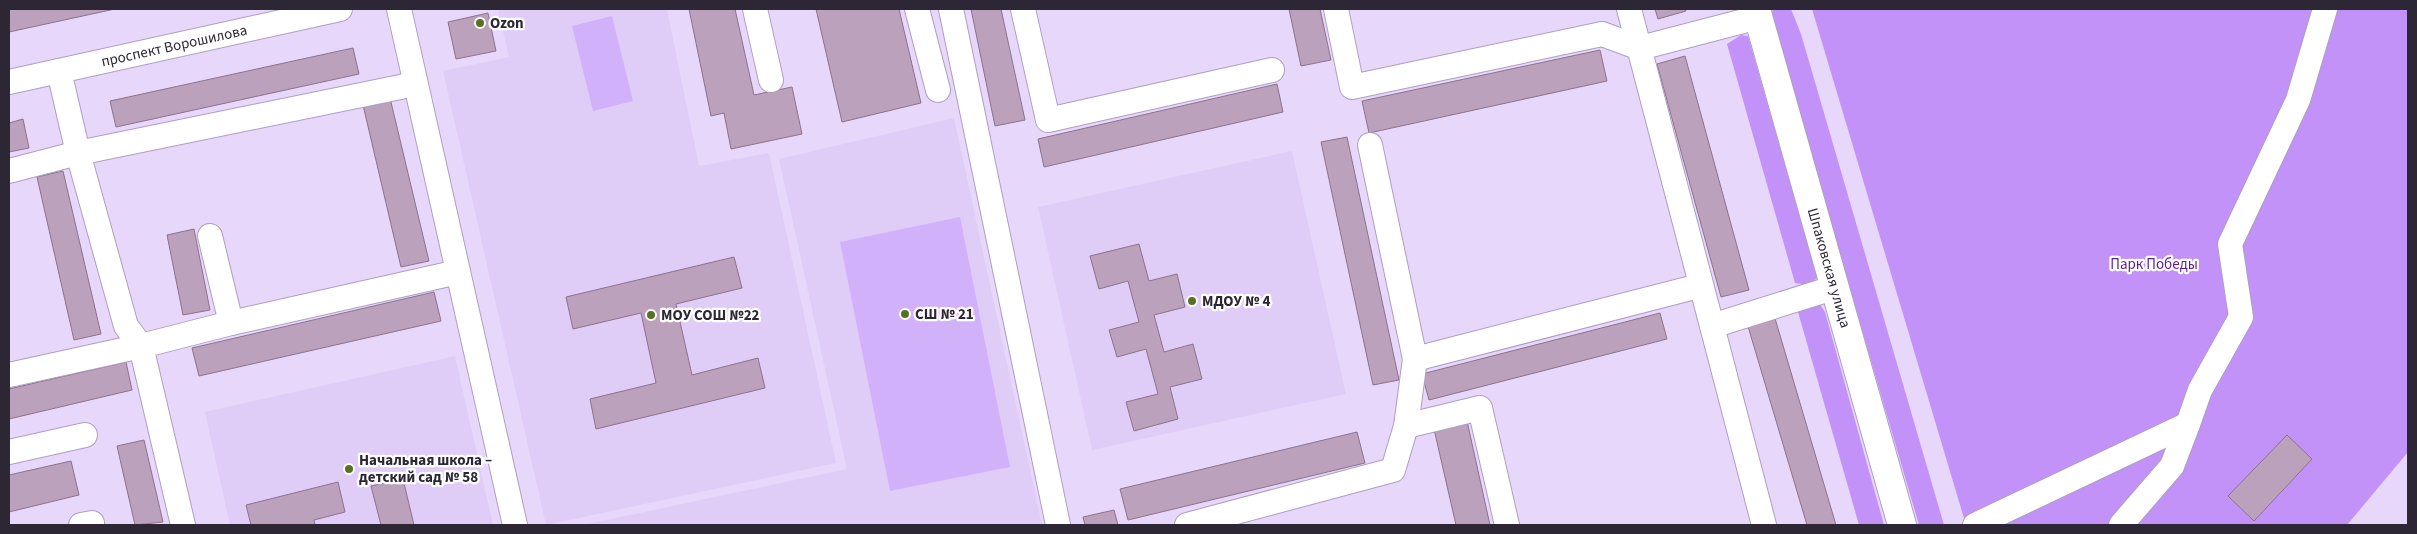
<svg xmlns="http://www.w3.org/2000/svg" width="2417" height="534" viewBox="0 0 2417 534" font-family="'Source Sans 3',sans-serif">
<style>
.built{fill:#dfcdf8}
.green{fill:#d2b1fb}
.forest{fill:#c292f8}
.building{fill:#bca1bd;stroke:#8c728d}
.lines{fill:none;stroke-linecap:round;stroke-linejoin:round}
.minor-casing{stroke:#ae9fc1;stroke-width:26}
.major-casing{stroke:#ae9fc1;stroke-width:30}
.minor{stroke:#fff;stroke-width:24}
.major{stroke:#fff;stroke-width:28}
.poi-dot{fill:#587022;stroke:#fff;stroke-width:2}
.labels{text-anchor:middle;stroke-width:4.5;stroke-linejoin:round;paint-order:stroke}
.poi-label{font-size:15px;font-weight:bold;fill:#2d2735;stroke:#fff;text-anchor:start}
.street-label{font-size:15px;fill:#2d2735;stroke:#fff}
.park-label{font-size:15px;fill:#5f1c94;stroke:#fff}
</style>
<rect width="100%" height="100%" fill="#e7d7fb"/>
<g class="built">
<polygon points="498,9 667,9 699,166 769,153 836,463 546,525 443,71 509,57"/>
<polygon points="954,118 1042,525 583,525 847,469 779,159"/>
<polygon points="1292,151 1346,394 1092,450 1038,207"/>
<polygon points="455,356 493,525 230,525 205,412"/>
</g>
<g class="green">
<polygon points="612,16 633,101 593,111 572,26"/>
<polygon points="960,217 1010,467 890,491 840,242"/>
</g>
<g class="forest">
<polygon points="1773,9 1791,9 1801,34 1944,525 1919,525 1771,18"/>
<polygon points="1812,9 2408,9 2408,452 2347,525 1966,525"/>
<polygon points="1741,35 1748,36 1815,270 1817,278 1809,285 1795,283 1727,44"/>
<polygon points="1819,303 1825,312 1884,525 1859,525 1798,312 1803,306"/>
</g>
<g class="building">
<polygon points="9,9 115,9 9,32"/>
<polygon points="689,9 735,9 754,95 792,87 802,134 731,149 724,113 711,116"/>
<polygon points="816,9 899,9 921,103 842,122"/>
<polygon points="971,9 1001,9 1025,120 995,126"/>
<polygon points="1289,9 1320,9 1331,60 1301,66"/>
<polygon points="1655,9 1685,9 1686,11 1658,19"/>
<polygon points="488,13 496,51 456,59 448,22"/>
<polygon points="353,48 359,74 116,127 110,101"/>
<polygon points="1600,50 1607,81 1369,133 1362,101"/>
<polygon points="1685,56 1749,290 1721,297 1657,64"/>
<polygon points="1277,84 1283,112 1044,167 1038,139"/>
<polygon points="390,98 429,261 401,267 363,105"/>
<polygon points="23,119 29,148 9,152 9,123"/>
<polygon points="1347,137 1399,380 1373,385 1321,142"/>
<polygon points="63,171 101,334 74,340 37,177"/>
<polygon points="194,229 210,310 183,315 167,235"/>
<polygon points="1139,244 1149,281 1177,274 1185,307 1154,315 1164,352 1193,344 1202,379 1170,387 1178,419 1134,431 1126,402 1158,394 1146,349 1117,357 1109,330 1139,322 1128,281 1099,289 1090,256"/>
<polygon points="734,257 742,288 676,304 692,375 758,358 765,388 596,429 590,399 656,383 641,313 573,329 566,297"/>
<polygon points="434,292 441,321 199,376 192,348"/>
<polygon points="1660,313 1667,339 1429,400 1422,374"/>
<polygon points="1774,315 1836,525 1807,525 1747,323"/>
<polygon points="126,362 132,390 9,419 9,389"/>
<polygon points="1467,421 1490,525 1456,525 1434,429"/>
<polygon points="1357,432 1365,463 1128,520 1120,489"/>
<polygon points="2287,435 2312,459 2254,521 2228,496"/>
<polygon points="144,440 163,522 135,525 117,446"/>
<polygon points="71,461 79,495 9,512 9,475"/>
<polygon points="403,479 414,525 381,525 371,486"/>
<polygon points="338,482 345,512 314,520 315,525 251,525 246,505"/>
<polygon points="1114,510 1118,525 1085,525 1083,517"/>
</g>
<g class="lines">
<defs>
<g id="minor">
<polyline points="399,9 515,525"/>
<polyline points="755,9 771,80"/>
<polyline points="917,9 938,90"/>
<polyline points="951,9 1058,525"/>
<polyline points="1023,9 1048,120 1272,70"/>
<polyline points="1336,9 1352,87 1602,34 1640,48 1759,17"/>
<polyline points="1629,9 1712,326"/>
<path id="s1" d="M9,82L340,9"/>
<polyline points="1370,145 1415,359 1699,286"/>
<polyline points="9,171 78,153 415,84"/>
<polyline points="210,236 231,323"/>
<polyline points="9,375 141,346 126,326 78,153 59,71"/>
<polyline points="1406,426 1480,408 1507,525"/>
<polyline points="9,452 85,435"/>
<polyline points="81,525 92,523"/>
<polyline points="183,525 141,346 231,323 458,272"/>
<polyline points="1187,525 1393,470 1406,426 1415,359"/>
<polyline points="1764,525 1712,326 1836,287"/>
<polyline points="1975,525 2188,424 2200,390 2241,317 2230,244 2298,100 2325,9"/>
<polyline points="2121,525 2172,466 2188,424"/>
</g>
<g id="major">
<path id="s2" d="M1756,9L1902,525"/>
</g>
</defs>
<use href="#minor" class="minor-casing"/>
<use href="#major" class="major-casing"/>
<use href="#minor" class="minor"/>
<use href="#major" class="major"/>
</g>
<g class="poi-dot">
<circle cx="480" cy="23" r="5"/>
<circle cx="1192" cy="301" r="5"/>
<circle cx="905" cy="314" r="5"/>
<circle cx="651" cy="315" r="5"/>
<circle cx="349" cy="469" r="5"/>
</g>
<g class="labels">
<g class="poi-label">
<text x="490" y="28">Ozon</text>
<text x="1202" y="306">МДОУ № 4</text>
<text x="915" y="319">СШ № 21</text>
<text x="661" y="320">МОУ СОШ №22</text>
<text x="359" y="465">Начальная школа –<tspan x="359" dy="17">детский сад № 58</tspan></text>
</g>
<g class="street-label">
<text dy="5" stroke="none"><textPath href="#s1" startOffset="169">проспект Ворошилова</textPath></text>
<text dy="5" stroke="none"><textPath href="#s2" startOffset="269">Шпаковская улица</textPath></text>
</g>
<g class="park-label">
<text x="2154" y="269">Парк Победы</text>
</g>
</g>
<rect width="2417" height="534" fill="none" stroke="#2d2735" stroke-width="20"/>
</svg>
